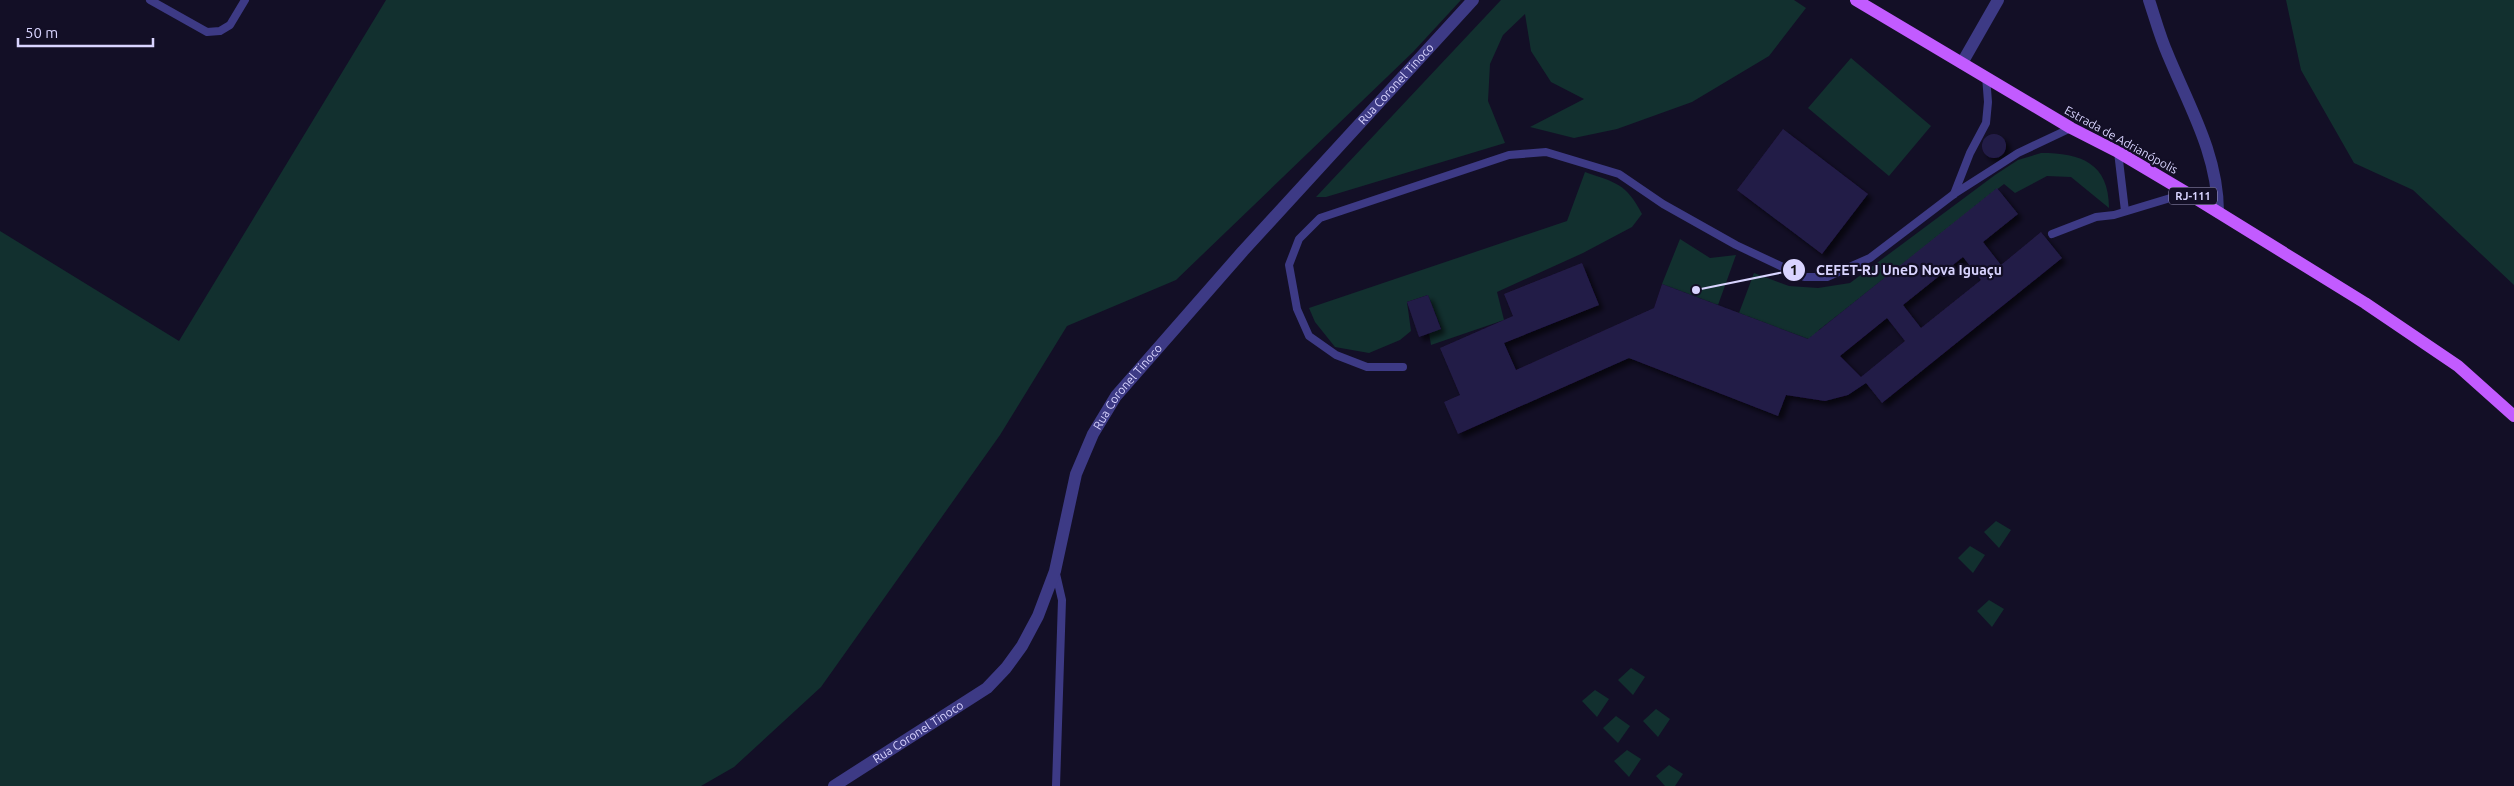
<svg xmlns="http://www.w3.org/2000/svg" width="2514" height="786" viewBox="0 0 2514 786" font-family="Ubuntu,sans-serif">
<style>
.green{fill:#12302f}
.building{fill:#241b47;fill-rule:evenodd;filter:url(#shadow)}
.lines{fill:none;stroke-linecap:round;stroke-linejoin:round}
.lane{stroke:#3d3a85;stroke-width:8}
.street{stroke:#3d3a85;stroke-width:12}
.primary{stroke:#c25bff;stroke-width:12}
.labels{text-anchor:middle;stroke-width:4.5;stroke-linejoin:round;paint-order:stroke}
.shield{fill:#130f26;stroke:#9e99be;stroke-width:1}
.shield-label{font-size:11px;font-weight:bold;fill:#d9d4ff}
.street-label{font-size:12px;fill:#d9d4ff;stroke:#130f26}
.leader{fill:none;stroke:#d9d4ff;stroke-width:2}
.callout-dot{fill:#d9d4ff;stroke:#130f26;stroke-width:2}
.mark-label{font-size:15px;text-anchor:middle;font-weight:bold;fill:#111}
.callout-label{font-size:14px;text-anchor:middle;font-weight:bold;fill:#d9d4ff;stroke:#130f26;stroke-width:4.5;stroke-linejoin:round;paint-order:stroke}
</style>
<defs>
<filter id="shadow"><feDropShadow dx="4.5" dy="4.5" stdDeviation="2.5" flood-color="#0009"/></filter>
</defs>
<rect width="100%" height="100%" fill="#130f26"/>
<g class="green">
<polygon points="386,0 1461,0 1413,52 1176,280 1067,326 1000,435 821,687 734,767 701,786 0,786 0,231 179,341"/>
<polygon points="1501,0 1794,0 1806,8 1769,56 1692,102 1617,129 1574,138 1530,127 1584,99 1551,82 1531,51 1525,14 1503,35 1490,64 1488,101 1505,143 1326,197 1316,197"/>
<polygon points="2286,0 2514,0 2514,285 2413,190 2354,163 2301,70"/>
<polygon points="1851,58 1931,126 1889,176 1808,108"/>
<path d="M2041,153C2081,153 2109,163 2109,208L2071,177L2047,176L2015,193L2004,184L1819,330L1811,340L1739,313L1754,273L1789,286L1818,288L1850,283L1995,175L2018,160Z"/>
<path d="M1585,172C1616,183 1626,183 1642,214L1632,227L1583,253L1497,292L1504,320L1431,345L1429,333L1441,328L1428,295L1407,302L1411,331L1400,340L1369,353L1335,347L1315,322L1309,308L1567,221Z"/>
<polygon points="1680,239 1710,258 1736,255 1718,305 1662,284"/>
<polygon points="1996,521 2011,530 1999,548 1984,532"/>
<polygon points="1970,546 1985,555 1973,573 1958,558"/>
<polygon points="1989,600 2004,609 1992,627 1977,611"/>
<polygon points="1631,668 1645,677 1633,695 1618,680"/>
<polygon points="1595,690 1609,699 1597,717 1582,701"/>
<polygon points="1656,709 1670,719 1658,737 1643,721"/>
<polygon points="1616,716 1630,726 1618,743 1603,728"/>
<polygon points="1627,750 1641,759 1629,777 1614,761"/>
<polygon points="1669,765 1683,774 1675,786 1665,786 1656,776"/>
</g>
<g class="building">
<polygon points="1783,129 1868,194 1822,254 1737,190"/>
<circle cx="1994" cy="146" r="12"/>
<path d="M1997,188L2018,214L1983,242L2001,265L2041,232L2062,258L1882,403L1866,383L1848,395L1825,401L1786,395L1778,416L1629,358L1458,434L1444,402L1460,395L1440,348L1513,316L1504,294L1582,263L1599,305L1504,343L1516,370L1654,308L1662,284L1808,339ZM1963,257L1981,280L1921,328L1903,305ZM1887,318L1905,341L1861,377L1840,356Z"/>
<polygon points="1428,295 1441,329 1419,337 1407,302"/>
</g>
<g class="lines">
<g class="lane">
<polyline points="150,0 207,32 220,31 230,25 245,0"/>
<polyline points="2118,152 2125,211"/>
<polyline points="1954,194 1970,153 1986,123 1988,102 1986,76"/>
<polyline points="2052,234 2096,217 2114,215 2187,193"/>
<polyline points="1403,367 1367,367 1336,355 1309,336 1297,309 1289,265 1299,239 1320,218 1509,155 1546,152 1619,174 1663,204 1736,245 1804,277 1827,277 1870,258 1954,194 2001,164 2018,153 2071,128"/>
<polyline points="1056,574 1062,600 1056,786"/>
</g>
<g class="street">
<path d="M2149,0C2155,18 2160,37 2168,55C2189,106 2218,155 2218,212"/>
<polyline points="1962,63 1998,0"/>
<path id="s1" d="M834,786L987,688L1006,668L1022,646L1038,616L1055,571L1076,474L1093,434L1116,396L1243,251L1473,0"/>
</g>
<polyline class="primary" points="1856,0 2071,128 2118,152 2187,193 2365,303 2458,366 2514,416"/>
</g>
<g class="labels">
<rect class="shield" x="2169" y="187.5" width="48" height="17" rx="4"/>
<g class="shield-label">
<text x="2193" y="200">RJ-111</text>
</g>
<g class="street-label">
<text dy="4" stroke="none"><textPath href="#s1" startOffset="925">Rua Coronel Tinoco</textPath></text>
<text transform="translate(2121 140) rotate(29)" y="4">Estrada de Adrianópolis</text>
<text dy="4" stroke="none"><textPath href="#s1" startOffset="520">Rua Coronel Tinoco</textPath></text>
<text dy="4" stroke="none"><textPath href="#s1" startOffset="100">Rua Coronel Tinoco</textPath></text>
</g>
</g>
<path class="leader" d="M1696 290L1794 270"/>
<g class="callout-dot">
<circle cx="1696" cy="290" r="5"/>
<circle cx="1794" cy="270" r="12"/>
</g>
<g class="mark-label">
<text x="1794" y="275">1</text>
</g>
<g class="callout-label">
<text x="1909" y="275">CEFET-RJ UneD Nova Iguaçu</text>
</g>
<path d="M18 38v8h135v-8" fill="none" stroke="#d9d4ff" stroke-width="2.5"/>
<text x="25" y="38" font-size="15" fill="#d9d4ff" stroke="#130f26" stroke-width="4" paint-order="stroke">50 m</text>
</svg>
